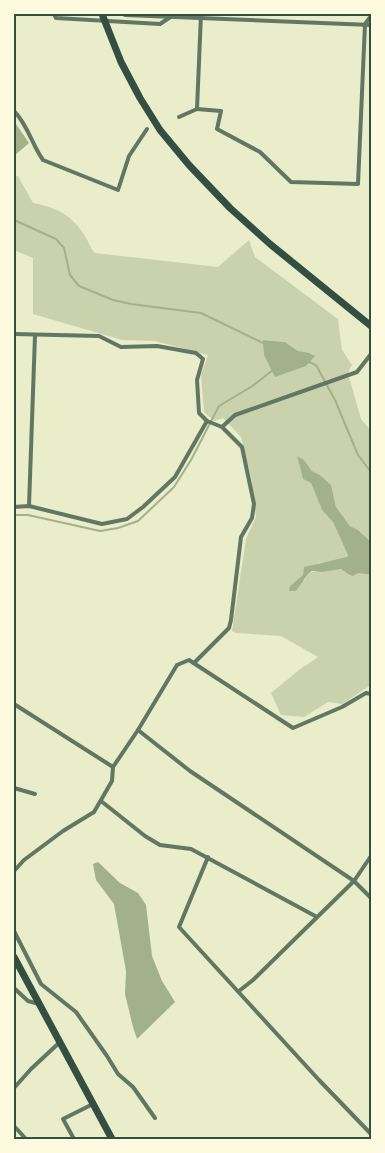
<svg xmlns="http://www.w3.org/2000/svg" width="385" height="1153" viewBox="0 0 385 1153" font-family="Cabin,sans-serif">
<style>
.green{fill:#cad2ad;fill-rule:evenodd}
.water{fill:#a3b18a}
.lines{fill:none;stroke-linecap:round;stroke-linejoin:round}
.stream{stroke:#a3b18a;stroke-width:2}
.minor{stroke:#617663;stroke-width:4}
.trunk{stroke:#344e41;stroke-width:7}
.neatline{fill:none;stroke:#344e41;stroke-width:2}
</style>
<rect width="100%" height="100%" fill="#e9edc9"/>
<path class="green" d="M18,176L33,203C56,207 73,216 85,236C89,242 90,248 95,253L218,267L249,240L255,257L338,319L342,350L352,365L348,373L361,419L371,431V542L358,530L350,526L336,507L331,485L320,475L312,471L304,460L297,456L303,479L311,483L322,510L333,522L348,554L347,557L339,560L318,563L290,586L305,580C307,576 307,574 310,573C313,571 336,570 341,569L348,574L358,573L371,575V685L342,704L328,702L304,717L281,715L271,693L299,670L318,657L281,636L236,633L232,631L246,539L256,517L251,477L241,437L223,418L214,421L204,412L201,375L208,355L155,341L122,340L33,314V258L14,250V177ZM263,340L285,342L298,351Z"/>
<g class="water">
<polygon points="14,121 29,143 14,156"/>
<polygon points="263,340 285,342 298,351 309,353 315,356 306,366 275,377 264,355"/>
<polygon points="297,456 304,460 312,471 320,475 331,485 336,507 350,526 358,530 371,542 371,575 358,573 353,576 348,574 341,569 322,572 312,571 308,574 296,591 289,591 290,586 303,575 304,567 347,557 348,555 333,522 322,510 311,483 303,479"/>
<polygon points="98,862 120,883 138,893 146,905 152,956 162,981 175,1002 137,1039 133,1027 125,994 126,971 114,904 96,880 93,864"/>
</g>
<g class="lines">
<g class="stream">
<polyline points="14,220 56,239 64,248 70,275 79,286 113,300 131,304 201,313 265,344"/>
<polyline points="309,362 316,365 335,400 358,455 371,472"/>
<polyline points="14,515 28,515 100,531 118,528 138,521 174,487 191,460 219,406 251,387 273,370"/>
</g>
<g class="minor">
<polyline points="54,14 56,18 160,24 172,16"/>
<polyline points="125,15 371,25"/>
<polyline points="197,109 221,111 217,129 260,152 291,182 358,184 365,24 371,16"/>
<path d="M14,111C28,125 32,145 43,160L118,190L129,156L147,129"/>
<polyline points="179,117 197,109 201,14"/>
<polyline points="14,334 99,336 121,347 157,346 196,353 203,359 197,380 199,413 207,421 222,427 242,447 254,504 252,518 241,537 231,620 229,628 194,663"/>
<polyline points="222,427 235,415 357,372 371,354"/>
<polyline points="29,506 35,335"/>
<polyline points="14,507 29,506 102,524 127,519 143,507 175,477 207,421"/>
<polyline points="14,704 113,767"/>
<polyline points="138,730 190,771 354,881 371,898"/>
<polyline points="14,788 35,794"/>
<polyline points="101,801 145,836 160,845 191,849 317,917"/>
<polyline points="208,857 179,927 319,1080 371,1134"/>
<polyline points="14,871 24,860 63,831 94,812 112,781 113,767 138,730 177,665 189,660 293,728 342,707 366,693 371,694"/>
<polyline points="14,931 41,984 76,1012 107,1056 118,1074 133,1087 155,1118"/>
<polyline points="14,988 28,1001 39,1004"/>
<polyline points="239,991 253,980 354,881 371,856"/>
<polyline points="14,1088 31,1069 60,1042"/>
<polyline points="14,1126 26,1139"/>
<polyline points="74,1139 63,1119 93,1104"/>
</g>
<g class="trunk">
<polyline points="102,14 121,62 140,98 160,130 189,165 230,208 270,244 371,326"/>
<polyline points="14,957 112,1139"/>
</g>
</g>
<rect width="385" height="1153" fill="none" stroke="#fefae0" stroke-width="30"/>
<rect x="15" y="15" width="355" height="1123" class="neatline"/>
</svg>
